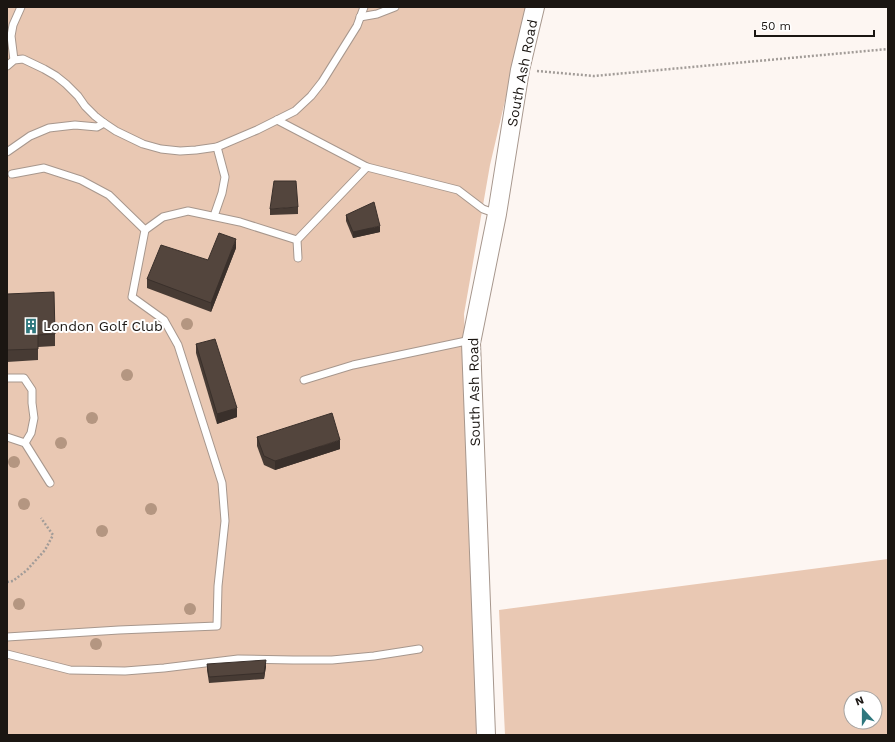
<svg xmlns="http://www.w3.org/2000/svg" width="895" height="742" viewBox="0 0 895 742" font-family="'Work Sans',sans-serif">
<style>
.green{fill:#e9c8b3;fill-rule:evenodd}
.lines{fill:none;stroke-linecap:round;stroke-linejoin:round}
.service-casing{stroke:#a7978d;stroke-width:9}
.tertiary-casing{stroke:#a7978d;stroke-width:20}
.path{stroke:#a29c98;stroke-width:2.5;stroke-dasharray:2 2;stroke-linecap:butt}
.service{stroke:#fff;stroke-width:7}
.tertiary{stroke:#fff;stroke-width:18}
.tree{fill:#b49681}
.wall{fill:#473b34}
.shaded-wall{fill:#3a302b}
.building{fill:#53453d;stroke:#3a302b}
.labels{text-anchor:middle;stroke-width:4;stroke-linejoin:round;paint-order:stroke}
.street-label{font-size:14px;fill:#1b1612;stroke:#fff}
.poi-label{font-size:14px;fill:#1b1612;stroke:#fff;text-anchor:start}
</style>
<rect width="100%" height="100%" fill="#fdf6f2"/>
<g class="green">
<polygon points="7,7 527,7 490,165 464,314 468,414 478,735 7,735"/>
<path d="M888,559V735H505L499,610ZM851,698H875V722H851Z"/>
</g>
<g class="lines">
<defs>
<g id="service">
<polyline points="360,17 377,14 395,7"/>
<polyline points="14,60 11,36 13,25 21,7"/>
<polyline points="7,66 14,60 23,59 44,69 56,76 66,84 78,96 85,106 95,116 104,123 116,131 143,144 161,149 180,151 196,150 217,147 257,130 295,111 311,96 322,82 357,26 364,7"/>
<polyline points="277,120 367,167 297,240 298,258"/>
<polyline points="7,152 30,136 49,128 75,125 97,127 104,123"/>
<polyline points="367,167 458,190 483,209 497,214"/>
<polyline points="214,216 222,193 225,177 217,147"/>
<polyline points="145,230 163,217 188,211 240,222 297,240"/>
<polyline points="7,378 24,378 32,390 32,403 34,418 31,433 25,443"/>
<polyline points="304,380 353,365 471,340"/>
<polyline points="7,437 25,443 50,483"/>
<polyline points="7,637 119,630 217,626 218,586 225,521 222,483 178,345 164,320 132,297 145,230 109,195 81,180 44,168 12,174"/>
<polyline points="7,654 70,670 125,671 164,668 238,659 293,660 332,660 374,656 419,649"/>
</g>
<polyline id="tertiary" points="486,735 471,343 497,214 520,70 535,7"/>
</defs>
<use href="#service" class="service-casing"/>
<use href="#tertiary" class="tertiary-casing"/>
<g class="path">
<polyline points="537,71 594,76 888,49"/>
<polyline points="7,582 13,581 27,570 45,550 53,535 41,518"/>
</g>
<use href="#service" class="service"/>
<use href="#tertiary" class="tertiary"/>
</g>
<g class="tree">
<circle cx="187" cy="324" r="6"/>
<circle cx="127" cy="375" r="6"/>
<circle cx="92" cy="418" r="6"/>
<circle cx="61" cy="443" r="6"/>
<circle cx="14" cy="462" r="6"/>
<circle cx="24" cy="504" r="6"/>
<circle cx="151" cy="509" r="6"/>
<circle cx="102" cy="531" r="6"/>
<circle cx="19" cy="604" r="6"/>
<circle cx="190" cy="609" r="6"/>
<circle cx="96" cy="644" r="6"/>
</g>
<g class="wall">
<polygon points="298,207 298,214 270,215 270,209"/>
<polygon points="346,215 380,232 353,238 346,221"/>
<polygon points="236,248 211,312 147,288 147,279 208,260"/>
<polygon points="7,294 55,334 55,346 38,347 38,360 7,362"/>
<polygon points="196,344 237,417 217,424 196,353"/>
<polygon points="257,437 340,449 275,470 264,465 257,446"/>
<polygon points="207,664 266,666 264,679 209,683 207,670"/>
</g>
<g class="shaded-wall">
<polygon points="380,226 380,232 353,238 353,232"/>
<polygon points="236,239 236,248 211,312 211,303"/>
<polygon points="237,408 237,417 217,424 217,414"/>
<polygon points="340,440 340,449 275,470 275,461"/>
<polygon points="266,660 266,666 264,679 264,673"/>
</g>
<g class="building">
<polygon points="274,181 296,181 298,207 270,209"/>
<polygon points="374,202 380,226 353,232 346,215"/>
<polygon points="219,233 236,239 211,303 147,279 161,245 208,260"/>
<polygon points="54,292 55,334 38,335 38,349 7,350 7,294"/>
<polygon points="215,339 237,408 217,414 196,344"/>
<polygon points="332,413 340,440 275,461 264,456 257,437"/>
<polygon points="266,660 264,673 209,677 207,664"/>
</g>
<defs>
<symbol id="building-bare" viewBox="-9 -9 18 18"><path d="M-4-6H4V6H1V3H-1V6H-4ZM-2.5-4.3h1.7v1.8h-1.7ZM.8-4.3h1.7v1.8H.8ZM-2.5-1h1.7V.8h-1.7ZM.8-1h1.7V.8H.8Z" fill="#2e777d" stroke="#fff" stroke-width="2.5" paint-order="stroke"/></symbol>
</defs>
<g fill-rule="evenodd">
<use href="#building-bare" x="20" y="315" width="22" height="22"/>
</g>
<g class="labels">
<g class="street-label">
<text transform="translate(522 73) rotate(-79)" y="5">South Ash Road</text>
<text transform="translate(474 392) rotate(-91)" y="5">South Ash Road</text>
</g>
<g class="poi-label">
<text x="43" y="331">London Golf Club</text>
</g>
</g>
<rect width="895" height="742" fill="none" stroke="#1b1612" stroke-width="16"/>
<g transform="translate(863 710) rotate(339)"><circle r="19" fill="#ffffff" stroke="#a4a2a0"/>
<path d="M0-3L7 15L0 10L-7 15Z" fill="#2e777d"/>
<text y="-6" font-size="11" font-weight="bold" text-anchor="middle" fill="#1b1612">N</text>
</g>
<path d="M755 30v6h119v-6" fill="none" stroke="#1b1612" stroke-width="2"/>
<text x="761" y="30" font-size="12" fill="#1b1612" stroke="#ffffff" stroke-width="3" paint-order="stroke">50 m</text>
</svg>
